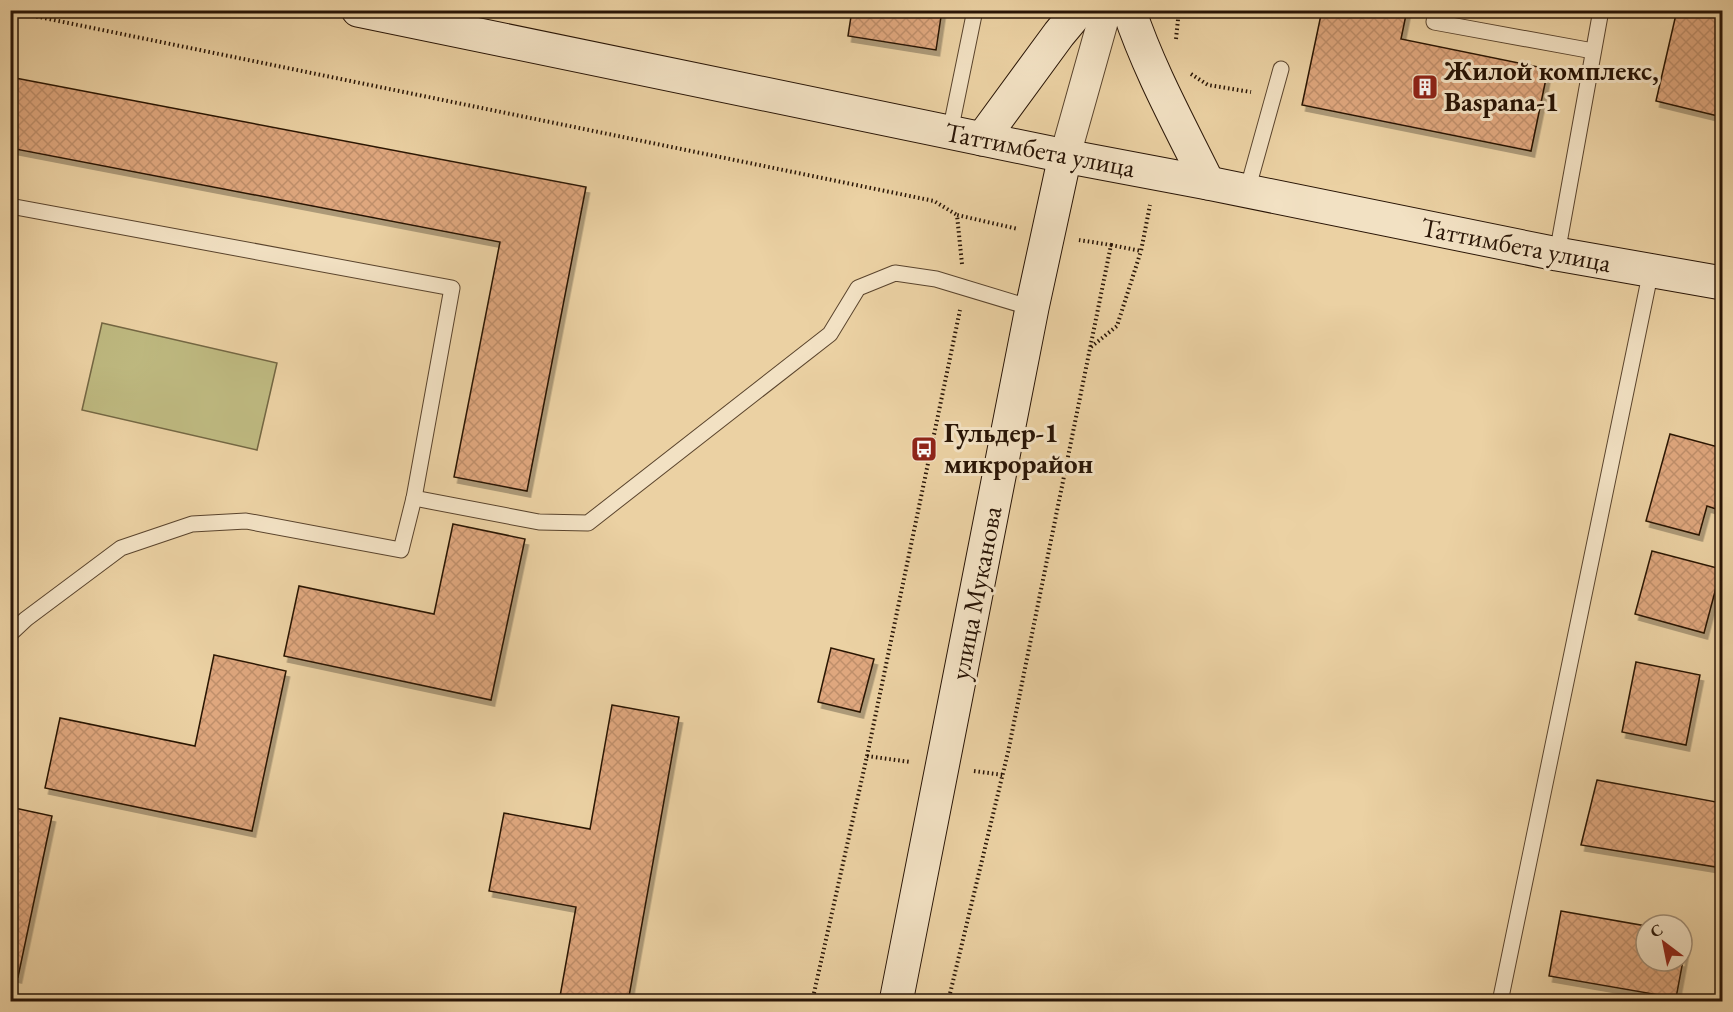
<svg xmlns="http://www.w3.org/2000/svg" width="1733" height="1012" viewBox="0 0 1733 1012" font-family="'EB Garamond',serif">
<style>
.grass{fill:#beb980;stroke:#746743;stroke-width:1.5}
.building{fill:url(#building-cross-hatch);stroke:#291506;stroke-width:1.5;filter:url(#shadow)}
.lines{fill:none;stroke-linecap:round;stroke-linejoin:round}
.service-casing{stroke:#5a442d;stroke-width:17}
.minor-casing{stroke:#5a442d;stroke-width:32}
.secondary-casing{stroke:#291506;stroke-width:35}
.path{stroke:#291506;stroke-width:4;stroke-dasharray:1.5 3;stroke-linecap:butt}
.service{stroke:#f2e1c3;stroke-width:15}
.minor{stroke:#f2e1c3;stroke-width:30}
.secondary{stroke:#f2e1c3;stroke-width:33}
.labels{text-anchor:middle;stroke-width:6;stroke-linejoin:round;paint-order:stroke}
.poi-label{font-size:27px;font-weight:bold;fill:#291506;stroke:#f2e1c3;text-anchor:start}
.street-label{font-size:27px;fill:#291506;stroke:#f2e1c3}
</style>
<defs>
<pattern id="building-cross-hatch" width="8" height="8" patternUnits="userSpaceOnUse" patternTransform="scale(1.5)"><rect width="8" height="8" fill="#dfa77e"/><path d="M0 0l8 8M0 8l8-8" fill="none" stroke="#bf8f6b"/></pattern>
<filter id="shadow"><feDropShadow dx="3.5" dy="6" stdDeviation="0" flood-color="#0004"/></filter>
</defs>
<rect width="100%" height="100%" fill="#ebd1a3"/>
<filter id="stains"><feTurbulence type="fractalNoise" baseFrequency=".00333" numOctaves="4"/><feColorMatrix values="0 0 0 0 .2 0 0 0 0 .09 0 0 0 0 .02 0 0 0 .5 -.17"/></filter>
<radialGradient id="worn" r=".72"><stop offset=".6" stop-color="#630" stop-opacity="0"/><stop offset="1" stop-color="#630" stop-opacity=".3"/></radialGradient>
<polygon class="grass" points="102,323 277,363 257,450 82,410"/>
<g class="building">
<polygon points="852,10 942,10 936,50 848,36"/>
<polygon points="1322,10 1407,10 1401,39 1548,69 1531,151 1302,105"/>
<polygon points="1677,10 1722,10 1722,117 1656,101"/>
<polygon points="10,77 586,187 527,491 454,477 500,242 10,148"/>
<polygon points="1670,434 1722,448 1722,511 1707,506 1699,535 1646,521"/>
<polygon points="453,524 525,539 491,700 284,656 299,586 434,614"/>
<polygon points="1652,551 1721,569 1704,633 1635,614"/>
<polygon points="831,648 874,659 860,712 818,702"/>
<polygon points="214,655 286,671 252,831 45,788 60,718 195,746"/>
<polygon points="1636,662 1700,675 1686,745 1622,732"/>
<polygon points="612,705 679,717 628,1002 559,1002 576,907 489,891 504,813 590,829"/>
<polygon points="1597,780 1722,803 1722,868 1581,845"/>
<polygon points="10,807 52,816 18,977 10,975"/>
<polygon points="1561,911 1646,926 1646,961 1682,961 1682,933 1688,934 1676,998 1549,976"/>
</g>
<g class="lines">
<defs>
<g id="service">
<polyline points="1436,10 1434,22 1593,51"/>
<polyline points="950,132 975,10"/>
<polyline points="1247,191 1281,69"/>
<polyline points="10,206 452,288 414,498 401,550 246,521 192,524 121,548 26,619 10,634"/>
<polyline points="1557,254 1601,10"/>
<polyline points="414,498 539,522 588,523 830,334 858,288 895,273 936,279 1032,308"/>
<polyline points="1500,1002 1651,270"/>
</g>
<polyline id="minor" points="1065,156 1106,10"/>
<g id="secondary">
<polyline points="358,10 1065,156 1208,183 1557,254 1722,283"/>
<path d="M1129,10C1149,70 1180,126 1208,183"/>
<polyline points="982,139 1059,34 1079,10"/>
<polyline points="896,1002 1032,308 1065,156"/>
</g>
</defs>
<use href="#service" class="service-casing"/>
<use href="#minor" class="minor-casing"/>
<use href="#secondary" class="secondary-casing"/>
<g class="path">
<polyline points="10,11 934,201 957,215"/>
<polyline points="1176,39 1179,10"/>
<polyline points="1191,74 1208,85 1251,92"/>
<polyline points="1111,245 1141,251 1150,205"/>
<polyline points="962,264 957,215 1018,229"/>
<polyline points="1091,347 1117,326 1141,251"/>
<polyline points="867,756 910,762"/>
<polyline points="974,771 1003,775"/>
<polyline points="812,1002 867,756 960,310"/>
<polyline points="948,1002 1008,752 1111,245 1079,240"/>
</g>
<use href="#service" class="service"/>
<use href="#minor" class="minor"/>
<use href="#secondary" class="secondary"/>
</g>
<defs>
<symbol id="building-square" viewBox="-11 -11 22 22"><rect x="-9" y="-9" width="18" height="18" rx="4" fill="#8f2418" stroke="#f2e1c3"/><path d="M-4-6H4V6H1V3H-1V6H-4ZM-2.5-4.3h1.7v1.8h-1.7ZM.8-4.3h1.7v1.8H.8ZM-2.5-1h1.7V.8h-1.7ZM.8-1h1.7V.8H.8Z" fill="#fff"/></symbol>
<symbol id="bus-square" viewBox="-11 -11 22 22"><rect x="-9" y="-9" width="18" height="18" rx="4" fill="#8f2418" stroke="#f2e1c3"/><path d="M-5-6H5V4H4V6H2V4H-2V6H-4V4H-5ZM-3.5-4V0h7V-4ZM-3.5 1.2v1.5H-2V1.2ZM2 1.2v1.5H3.5V1.2Z" fill="#fff"/></symbol>
</defs>
<g fill-rule="evenodd">
<use href="#building-square" x="1410" y="72" width="30" height="30"/>
<use href="#bus-square" x="909" y="434" width="30" height="30"/>
</g>
<g class="labels">
<g class="poi-label">
<text x="1444" y="80">Жилой комплекс,<tspan x="1444" dy="31">Baspana-1</tspan></text>
<text x="944" y="442">Гульдер-1<tspan x="944" dy="31">микрорайон</tspan></text>
</g>
<g class="street-label">
<text transform="translate(1040 150) rotate(11)" y="9">Таттимбета улица</text>
<text transform="translate(1516 245) rotate(11)" y="9">Таттимбета улица</text>
<text transform="translate(976 593) rotate(-79)" y="9">улица Муканова</text>
</g>
</g>
<rect width="1733" height="1012" fill="none" stroke="#ebd1a3" stroke-width="36"/>
<rect x="12" y="12" width="1709" height="988" fill="none" stroke="#291506" stroke-width="3"/>
<rect x="18" y="18" width="1697" height="976" fill="none" stroke="#291506" stroke-width="1.5"/>
<g transform="translate(1664 943) rotate(328)"><circle r="28" fill="#f2e1c3" stroke="#a28f77" stroke-width="1.5"/>
<path d="M0-4.5L10 22L0 15L-10 22Z" fill="#8f2418"/>
<text y="-9" font-size="16" font-weight="bold" text-anchor="middle" fill="#291506">С</text>
</g>
<rect width="100%" height="100%" filter="url(#stains)"/>
<rect width="100%" height="100%" fill="url(#worn)"/>
</svg>
